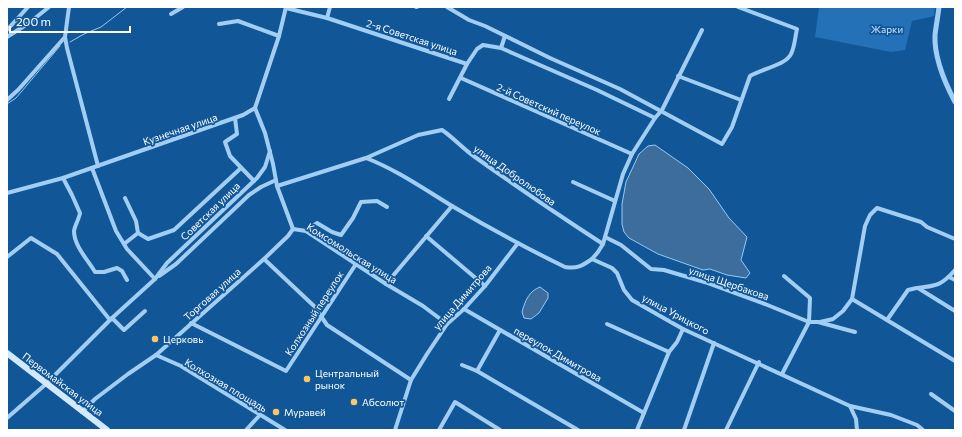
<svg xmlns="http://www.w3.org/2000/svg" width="962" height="437" viewBox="0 0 962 437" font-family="Commissioner,sans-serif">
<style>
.green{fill:#2471b7}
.water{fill:#3c6d9c;stroke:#94caf7}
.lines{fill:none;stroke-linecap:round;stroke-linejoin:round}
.stream{stroke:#94caf7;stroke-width:1}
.minor{stroke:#a2cef4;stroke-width:4}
.tertiary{stroke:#a2cef4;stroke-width:5}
.secondary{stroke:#d2e8fd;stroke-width:6}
.poi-dot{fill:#ffc665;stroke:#115798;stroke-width:1.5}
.labels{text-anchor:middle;stroke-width:3.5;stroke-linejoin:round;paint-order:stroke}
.park-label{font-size:10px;fill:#cae6fe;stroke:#115798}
.street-label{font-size:10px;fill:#fff;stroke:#115798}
.poi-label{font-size:10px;fill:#fff;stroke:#115798;text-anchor:start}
</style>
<rect width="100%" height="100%" fill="#115798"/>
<polygon class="green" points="819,7 935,7 934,16 912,21 905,50 891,52 815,37"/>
<g class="water">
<polygon points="655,145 688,168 709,189 729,218 747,237 741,260 750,273 746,278 727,275 710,269 703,270 658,254 629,238 624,232 622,224 622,204 626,182 639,154 648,146"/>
<path d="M540,287L548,293V298L539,313L531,319L524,318L522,312C525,301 529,291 540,287Z"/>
</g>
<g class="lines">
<g class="stream">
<polyline points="70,42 84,34 101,27 127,7"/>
<polyline points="7,104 16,98 60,46"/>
</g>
<g class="minor">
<polyline points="69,7 65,37 67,48 98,166"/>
<polyline points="416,7 417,7"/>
<path d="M447,7L469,20L485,26L550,58L620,89L722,144L732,127L750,76C761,69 786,65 791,54C795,46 795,37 797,29L738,7"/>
<polyline points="286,8 327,18 467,64 477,49 483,45 501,48 597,90 655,118"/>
<polyline points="171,14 183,7"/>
<polyline points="327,18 330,7"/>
<polyline points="219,24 238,21 279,36"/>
<polyline points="7,30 28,7"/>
<polyline points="7,37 29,23 49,7"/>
<polyline points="501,48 505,36"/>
<polyline points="678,76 741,100"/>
<polyline points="461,78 632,154"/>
<polyline points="449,99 467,64"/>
<polyline points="7,100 18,90 65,37"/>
<polyline points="255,108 265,133 273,164 277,186 293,229 306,231 386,284 423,306 447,324"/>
<polyline points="235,118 237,134 225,142 230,156 254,181"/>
<path d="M366,158C397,170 424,189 452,206C489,228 526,248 565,267C577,269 582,266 592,259L612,268L617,273L624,290L632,300L683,329L850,406L891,415L917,425L923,430"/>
<polyline points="92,168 116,231 127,249 155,279"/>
<path d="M63,178L72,195L80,213C79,219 75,225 74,231C74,246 88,260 95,272H104L117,268L122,271L127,280"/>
<polyline points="573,182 615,201"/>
<path d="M277,186L366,158L418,135L442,130C454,138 463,149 475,157C517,187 560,216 603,244"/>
<polyline points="7,193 63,178 243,115 255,108 279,36 286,7"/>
<polyline points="125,198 136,221 138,233"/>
<polyline points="306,231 317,223 332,232 341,235 353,218 361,202 377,201 387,207"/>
<polyline points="426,236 485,286"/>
<polyline points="605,237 621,245 651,269 664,270 708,283 765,304 809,322 818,322 855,332"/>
<polyline points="124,244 138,233 148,239 174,230 241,168"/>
<polyline points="7,257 31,238 57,254 110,320"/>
<polyline points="264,259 314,306 327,325 411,380"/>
<polyline points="592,259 598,252 603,244 623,174 632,154 655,118 662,110 702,30"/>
<polyline points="159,276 176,264 249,195 261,187 276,180"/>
<polyline points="949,277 955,280"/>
<polyline points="386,284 452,206"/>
<polyline points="918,288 955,311"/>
<polyline points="852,299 955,361"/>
<polyline points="464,309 644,413"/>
<polyline points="112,318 124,330 145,311"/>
<path d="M887,320L908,290C931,284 937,291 955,270"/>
<polyline points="820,322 833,319 843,311 852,299 865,226 870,215 877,208 921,222 927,227 955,239"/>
<polyline points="191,323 286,371 356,264"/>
<polyline points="607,324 669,352"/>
<polyline points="500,330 477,371 578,430"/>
<polyline points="156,355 181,366 285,430"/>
<polyline points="462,365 477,371"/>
<polyline points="782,374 809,322 810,298 784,276"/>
<polyline points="931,394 955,411"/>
<polyline points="850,406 856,419 857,430"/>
<polyline points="82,412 95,399 128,374 156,355 264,259 288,236 293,229"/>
<polyline points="7,418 46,384 112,318 155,279 167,263 257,178 265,167 270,151"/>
<polyline points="246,430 260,415"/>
<polyline points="395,430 411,380 427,354 447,324 464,309 485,286 518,243"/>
<polyline points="439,430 455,402 500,430"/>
<polyline points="637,430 669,352 677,342 683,329"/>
<polyline points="684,430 714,343"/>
<polyline points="726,430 759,362"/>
</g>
<path class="tertiary" d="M939,7C938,16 936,26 935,35C934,57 945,83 955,102"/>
<polyline class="secondary" points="7,353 107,430"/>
</g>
<g class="poi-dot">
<circle cx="155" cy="339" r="4"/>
<circle cx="307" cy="379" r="4"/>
<circle cx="354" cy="402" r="4"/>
<circle cx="276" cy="412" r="4"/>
</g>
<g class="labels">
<g class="park-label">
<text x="887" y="33">Жарки</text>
</g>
<g class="street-label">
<text transform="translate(412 37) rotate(18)" y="4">2-я Советская улица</text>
<text transform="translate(549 109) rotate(24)" y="4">2-й Советский переулок</text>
<text transform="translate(180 129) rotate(-19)" y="4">Кузнечная улица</text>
<text transform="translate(515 175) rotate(35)" y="4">улица Добролюбова</text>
<text transform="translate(210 211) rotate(-44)" y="4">Советская улица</text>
<text transform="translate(352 253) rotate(32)" y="4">Комсомольская улица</text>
<text transform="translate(729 283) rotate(19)" y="4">улица Щербакова</text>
<text transform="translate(212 294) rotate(-42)" y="4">Торговая улица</text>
<text transform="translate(462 297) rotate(-49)" y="4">улица Димитрова</text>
<text transform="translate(314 313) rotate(-57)" y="4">Колхозный переулок</text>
<text transform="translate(676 314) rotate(28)" y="4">улица Урицкого</text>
<text transform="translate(558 354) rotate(30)" y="4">переулок Димитрова</text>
<text transform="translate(63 384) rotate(37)" y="4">Первомайская улица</text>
<text transform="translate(226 385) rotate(31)" y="4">Колхозная площадь</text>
</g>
<g class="poi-label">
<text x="163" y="343">Церковь</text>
<text x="315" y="377">Центральный<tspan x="315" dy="12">рынок</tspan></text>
<text x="362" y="406">Абсолют</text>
<text x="284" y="416">Муравей</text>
</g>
</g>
<rect width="962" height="437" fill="none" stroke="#ffffff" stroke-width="16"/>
<path d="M10 26v6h120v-6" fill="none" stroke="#ffffff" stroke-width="2"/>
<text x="16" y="26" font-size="12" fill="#ffffff" stroke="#115798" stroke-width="3" paint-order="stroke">200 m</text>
</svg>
